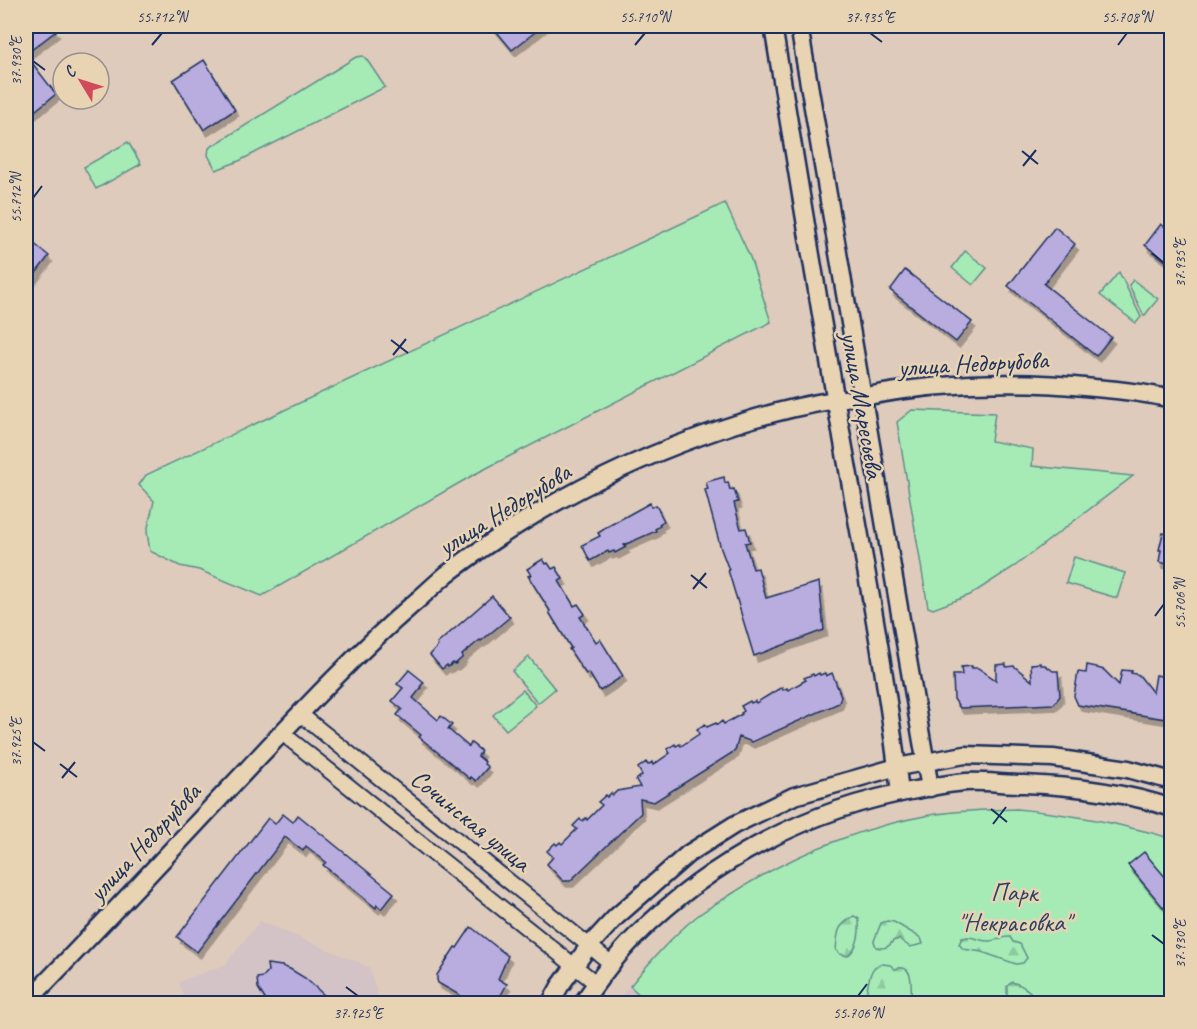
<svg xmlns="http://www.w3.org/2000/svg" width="1197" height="1029" viewBox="0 0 1197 1029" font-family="Caveat,sans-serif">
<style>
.built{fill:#d3c2c6}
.green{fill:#a6ebb6;stroke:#608d8a;stroke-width:1.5}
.forest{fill:url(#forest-firs);stroke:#608d8a;stroke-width:1.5}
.building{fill:#b8adde;stroke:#1b2f5e;stroke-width:1.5;filter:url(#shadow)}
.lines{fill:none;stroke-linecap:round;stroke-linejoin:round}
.minor-casing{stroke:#1b2f5e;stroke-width:18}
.tertiary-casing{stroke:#1b2f5e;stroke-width:21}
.minor{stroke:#e8d3b2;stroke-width:14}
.tertiary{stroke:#e8d3b2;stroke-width:16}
.ticks{fill:none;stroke:#1b2f5e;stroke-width:2}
.labels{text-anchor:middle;stroke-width:5;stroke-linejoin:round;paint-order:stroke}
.street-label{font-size:26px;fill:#1b2f5e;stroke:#e8d3b2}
.park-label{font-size:26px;fill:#294267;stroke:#e8d3b2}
.neatline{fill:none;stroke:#1b2f5e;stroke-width:2}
.ticks-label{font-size:15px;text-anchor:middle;fill:#1b2f5e}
</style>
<defs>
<pattern id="forest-firs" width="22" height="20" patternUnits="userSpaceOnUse" patternTransform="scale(1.5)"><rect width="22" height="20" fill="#a6ebb6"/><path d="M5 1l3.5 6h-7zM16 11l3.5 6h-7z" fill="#8eca9f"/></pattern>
<filter id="shadow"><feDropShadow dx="3.5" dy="6" stdDeviation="0" flood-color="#0004"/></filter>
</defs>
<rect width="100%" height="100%" fill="#decbbb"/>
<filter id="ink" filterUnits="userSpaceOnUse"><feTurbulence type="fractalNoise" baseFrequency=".0167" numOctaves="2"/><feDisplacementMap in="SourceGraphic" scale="12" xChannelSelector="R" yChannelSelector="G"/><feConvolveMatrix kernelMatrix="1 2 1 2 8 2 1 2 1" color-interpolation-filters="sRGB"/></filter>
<g filter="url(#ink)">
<g class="built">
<polygon points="260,921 369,967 380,1003 186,1003 179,982 225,965"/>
<polygon points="630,986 650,1003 614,1004"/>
</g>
<g class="green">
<polygon points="363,56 367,60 385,87 239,161 216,170 208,155 209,148 356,57"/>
<polygon points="128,142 141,164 96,189 84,167"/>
<polygon points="725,203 750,257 771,322 475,474 262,596 199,570 180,566 150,551 147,532 154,501 139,485 146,475"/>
<polygon points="965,251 987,268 973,285 952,268"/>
<polygon points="1119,272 1141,317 1136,323 1100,295"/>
<polygon points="1133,280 1158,299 1144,316 1129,285"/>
<polygon points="912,410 995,413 991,441 1033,449 1032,466 1133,476 1015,566 970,595 933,609 928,607 897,422"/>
<polygon points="1074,557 1125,573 1117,598 1066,583"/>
<polygon points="529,657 555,689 538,703 512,671"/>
<polygon points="523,690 536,706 506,730 493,715"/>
<path d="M1017,809C1056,813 1094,818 1131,828C1145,831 1159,834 1171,839V1003L649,1004L630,986C650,962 671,937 696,917C706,909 717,903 727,897C789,856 857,828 930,815C959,810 988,810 1017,809Z"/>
</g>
<g class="forest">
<path d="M854,916L859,919C860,933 859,948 847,956L840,954L836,950C838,929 837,927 854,916Z"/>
<path d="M887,921L894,922L921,938L923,944L910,947L899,939L893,941C888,948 884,949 876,947L874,941L881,923Z"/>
<path d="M968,937C975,937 982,942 989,941C997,941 1002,936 1010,937L1013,942L1020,944L1027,958L1023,963L1016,964L982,952L963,949L959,944L962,938Z"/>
<path d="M883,964L890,965L895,969C915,962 911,988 911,1000L912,1003H867C865,996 869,973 874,968C876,965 879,965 883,964Z"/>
<path d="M1012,982C1023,985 1034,993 1038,1003H1007V986Z"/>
</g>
<g class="building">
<polygon points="26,26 52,26 56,31 26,54"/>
<polygon points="492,26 543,26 512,50"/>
<polygon points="26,55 56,94 26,118"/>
<polygon points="204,60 235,110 204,130 173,80"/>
<polygon points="1161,224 1172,232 1172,266 1145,245"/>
<polygon points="1055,227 1075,244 1044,284 1111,337 1096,356 1008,286"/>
<polygon points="26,237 49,256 26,286"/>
<polygon points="905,270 972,322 956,342 890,290"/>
<polygon points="724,477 725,483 728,482 730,490 734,489 738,502 734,503 739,522 741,529 746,528 750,542 745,543 753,569 758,568 766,598 819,582 824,630 754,656 728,570 729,570 721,549 705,490 708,489 706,482"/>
<polygon points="650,503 651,507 656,505 664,521 659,524 660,526 655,529 656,531 624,545 626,547 615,553 614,551 609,553 608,551 590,561 582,545 600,536 598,533 603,530 603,529"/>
<polygon points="1163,533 1172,535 1172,565 1159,562 1161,550 1159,550"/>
<polygon points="543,559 546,564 548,563 552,569 556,567 563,579 559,581 574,606 578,604 585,614 580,617 596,642 600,639 623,676 600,691 589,673 586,674 579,664 569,649 571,648 549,612 550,611 528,576 531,575 527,569"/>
<polygon points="492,596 510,617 481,641 480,640 475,644 462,655 463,657 455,664 453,663 448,667 447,665 442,669 430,655 438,646 437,644"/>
<polygon points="1041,663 1041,665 1045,665 1053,671 1058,671 1060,696 1054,704 960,708 954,699 953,675 962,675 961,667 972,666 972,668 978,668 996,680 996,665 1006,664 1006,667 1014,666 1032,681 1031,664"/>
<polygon points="1087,665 1097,667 1097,668 1104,670 1119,685 1122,670 1132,671 1131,673 1139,675 1153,693 1156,675 1166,677 1166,679 1170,680 1170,683 1172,684 1172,720 1078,705 1074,696 1078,672 1086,673"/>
<polygon points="409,670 424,682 420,687 421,688 413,698 438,720 441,716 452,725 448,729 469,747 471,743 481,751 478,756 485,762 484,764 488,767 476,781 471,777 470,779 452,764 419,737 421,735 397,715 402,709 392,701 403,688 397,684"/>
<polygon points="819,673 820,675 825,673 826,676 832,673 841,696 839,703 752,742 739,737 735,751 654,802 640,799 641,813 570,881 563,881 547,864 553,857 547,851 555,843 557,845 560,842 562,844 577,829 573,826 580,819 582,821 586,818 587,820 602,805 598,802 606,795 607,797 611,793 613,795 617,791 640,787 636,780 642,775 638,768 646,762 648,765 652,762 653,765 670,753 667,749 675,744 676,746 680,744 681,746 699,734 697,729 705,724 707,727 716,723 717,725 722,721 724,724 742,714 741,713 744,711 741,706 750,701 751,703 755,701 756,703 782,687 783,690 787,688 788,690 806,680 804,678 813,674 814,676"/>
<polygon points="283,814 293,822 298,815 394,893 381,909 377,905 376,908 323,865 326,862 306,846 303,851 285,837 197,952 177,937 268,818 275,824"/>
<polygon points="1144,852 1172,885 1172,918 1128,865"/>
<polygon points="471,927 508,956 498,979 507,984 496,1004 475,1004 438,983 437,980 437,975 455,947 457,948"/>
<polygon points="267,964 282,966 290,969 305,978 334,1004 268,1004 258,988 257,978 263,977 268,971"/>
</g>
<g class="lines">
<defs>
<g id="minor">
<polyline points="836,400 862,397"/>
<polyline points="300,714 612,964"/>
<polyline points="282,733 597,984"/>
</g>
<g id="tertiary">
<path d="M773,26C795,157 816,289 839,420C861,544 886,668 900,793"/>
<polyline points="799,26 930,788"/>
<path d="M862,397C939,382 1018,380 1095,388C1121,390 1146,393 1172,399"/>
<path d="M26,1003C92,935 157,866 222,796C284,731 344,664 412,605C424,595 435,584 447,574C524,515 610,469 701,436C745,420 789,407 836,400"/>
<polyline points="550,1004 560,986 589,946 616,917 688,854 734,825 794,796 897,767 965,755 1053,758 1128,769 1172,781"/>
<path d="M582,1004C598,980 616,956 636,936C712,860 810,808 916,790C932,787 949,783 966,782C985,781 1005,784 1024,784C1074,786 1124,792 1172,808"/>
</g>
</defs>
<use href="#minor" class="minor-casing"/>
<use href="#tertiary" class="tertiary-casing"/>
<use href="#minor" class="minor"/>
<use href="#tertiary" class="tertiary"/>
</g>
</g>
<path class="ticks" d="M870,33L882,42M152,45L162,33M635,45L645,33M1118,45L1127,33M33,61L45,70M1022,151L1038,164M1023,166L1036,150M33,198L42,186M1152,253L1164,263M391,340L408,353M393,355L406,339M691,575L707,588M693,589L706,573M1155,616L1164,604M33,742L45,751M60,764L77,777M62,778L75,762M991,809L1007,822M993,824L1006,807M1152,935L1164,944M346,987L358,996M858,996L867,984"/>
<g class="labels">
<g class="street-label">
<text transform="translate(973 363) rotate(-3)" y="9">улица Недорубова</text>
<text transform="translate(863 405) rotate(80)" y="9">улица Маресьева</text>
<text transform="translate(504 509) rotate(-32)" y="9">улица Недорубова</text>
<text transform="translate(471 820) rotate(39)" y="9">Сочинская улица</text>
<text transform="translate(144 842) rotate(-47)" y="9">улица Недорубова</text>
</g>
<g class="park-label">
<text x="1014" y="901">Парк<tspan x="1014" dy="30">"Некрасовка"</tspan></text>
</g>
</g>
<rect width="1197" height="1029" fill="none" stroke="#e8d3b2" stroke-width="66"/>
<g transform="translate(81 81) rotate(308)"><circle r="28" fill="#e8d3b2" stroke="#969190" stroke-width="1.5"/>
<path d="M0-4.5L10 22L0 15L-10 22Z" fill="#d1495b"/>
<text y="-9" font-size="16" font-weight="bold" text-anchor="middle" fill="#1b2f5e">С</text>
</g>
<rect x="33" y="33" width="1131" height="963" class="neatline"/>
<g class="ticks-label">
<text x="162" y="22">55.712°N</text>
<text x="645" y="22">55.710°N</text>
<text x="870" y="22">37.935°E</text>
<text x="1127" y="22">55.708°N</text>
<text transform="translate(16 61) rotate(-90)" y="5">37.930°E</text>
<text transform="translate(16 198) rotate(-90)" y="5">55.712°N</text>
<text transform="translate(1180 263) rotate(-90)" y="5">37.935°E</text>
<text transform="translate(1180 604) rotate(-90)" y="5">55.706°N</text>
<text transform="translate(16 742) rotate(-90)" y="5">37.925°E</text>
<text transform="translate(1180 944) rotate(-90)" y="5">37.930°E</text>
<text x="358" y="1018">37.925°E</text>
<text x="858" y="1018">55.706°N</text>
</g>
</svg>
